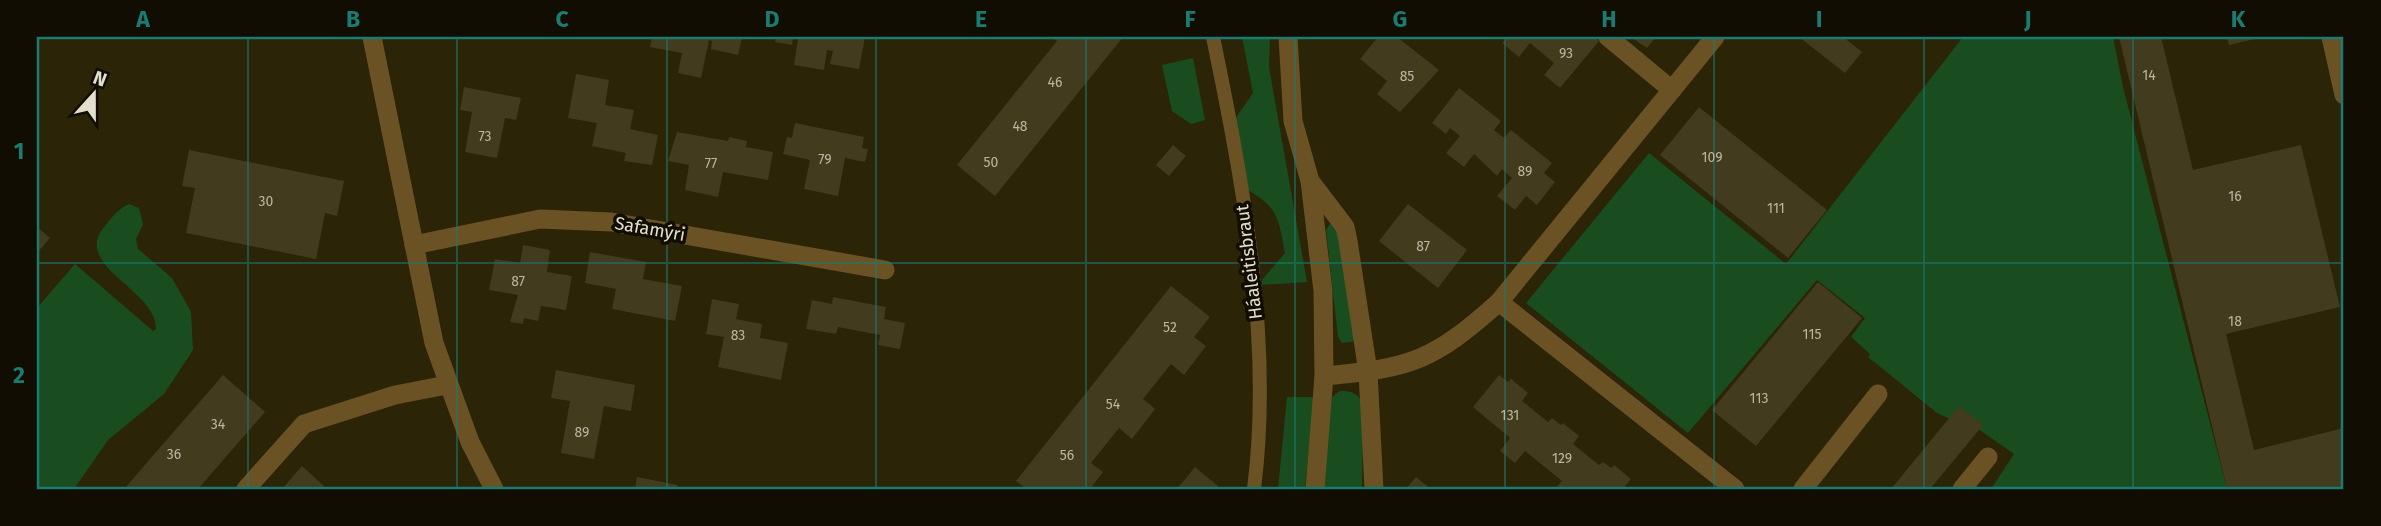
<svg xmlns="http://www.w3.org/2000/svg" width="2381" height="526" viewBox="0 0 2381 526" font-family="'Fira Sans',sans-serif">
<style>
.green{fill:#194d20}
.building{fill:#423b1d}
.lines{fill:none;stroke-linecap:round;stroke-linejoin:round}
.service{stroke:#6b5225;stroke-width:14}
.minor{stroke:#6b5225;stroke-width:19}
.tertiary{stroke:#6b5225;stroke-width:19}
.grid{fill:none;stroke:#1a7b73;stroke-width:2;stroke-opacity:0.55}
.labels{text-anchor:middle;stroke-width:7;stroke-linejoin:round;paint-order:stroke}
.number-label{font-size:14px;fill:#bbb6a2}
.street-label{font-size:18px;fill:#e3dfce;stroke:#110d03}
.neatline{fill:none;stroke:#1a7b73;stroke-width:2.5}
.grid-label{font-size:23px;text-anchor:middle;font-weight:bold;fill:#1a7b73}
</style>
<rect width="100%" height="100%" fill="#2b2406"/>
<g class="green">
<path d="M1242,37H1270L1269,67L1307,282L1261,285L1262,280L1285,253C1278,217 1279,208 1246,189L1235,119L1253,93Z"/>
<polygon points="1963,37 2113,37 2123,87 2227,489 1991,489 2014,454 1957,414 1950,419 1937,413 1868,357 1870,354 1851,337 1865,318 1817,280 1688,433 1526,303 1649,153 1786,264"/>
<polygon points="1193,58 1205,120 1191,124 1172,111 1162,65"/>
<path d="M129,204L139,208L143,224L136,239L138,249L172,278L191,312L193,350L164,394L108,440L74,489H37V308L75,264L153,331L156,329C157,289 70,266 105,226C112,217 118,209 129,204Z"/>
<polygon points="1330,224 1337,227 1356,341 1342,343 1338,337 1326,230"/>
<path d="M1340,391C1352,391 1359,393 1363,406L1362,489H1323L1330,409L1332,397Z"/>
<polygon points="1287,397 1314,397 1305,489 1278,489"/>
</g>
<g class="building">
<polygon points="652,37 742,37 738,55 711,49 712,41 709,40 701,78 678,73 682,53 650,47"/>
<polygon points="776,37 793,37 792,45 775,42"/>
<polygon points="793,37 865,37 859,69 830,64 833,51 827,50 824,70 794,65 798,39"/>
<polygon points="1051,37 1123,37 995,196 957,165 1057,41"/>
<polygon points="1378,37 1397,37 1439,70 1400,112 1377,94 1387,81 1360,59"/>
<polygon points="1508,37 1594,37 1599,41 1560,88 1544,75 1554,63 1530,43 1519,57 1502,43"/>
<polygon points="1631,37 1656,37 1647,48"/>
<polygon points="1799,37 1843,37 1862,52 1845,73"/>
<polygon points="2119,37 2161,37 2193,170 2301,145 2340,307 2226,334 2254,450 2344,428 2344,489 2227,489"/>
<polygon points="2227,37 2259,37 2259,38 2229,45"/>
<polygon points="576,74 609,80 605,105 634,110 630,129 658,135 652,165 624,161 626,153 592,146 597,123 568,118"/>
<polygon points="464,87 521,98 516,120 505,118 497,158 465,152 472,112 460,110"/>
<polygon points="1459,88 1501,121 1494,130 1504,138 1511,130 1552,163 1544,173 1555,182 1537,205 1526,196 1515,210 1497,196 1512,178 1502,169 1497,176 1474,154 1464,167 1446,153 1460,136 1450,128 1446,134 1432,123"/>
<polygon points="1699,107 1827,210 1788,258 1660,155"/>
<polygon points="795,123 864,137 862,148 868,149 865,162 845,158 838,196 804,189 810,160 783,154 787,137 792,138"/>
<polygon points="677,132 728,141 729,137 747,141 746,147 773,152 768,180 723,172 718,197 685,190 689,165 668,161"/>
<polygon points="1173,145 1186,156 1169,176 1156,165"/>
<polygon points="189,150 344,181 337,216 325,213 316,259 186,233 195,188 182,186"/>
<polygon points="1408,204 1467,250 1438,288 1379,241"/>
<polygon points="37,227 50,238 37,253"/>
<polygon points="523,245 550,250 547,272 572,276 566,310 541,306 538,321 524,318 523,324 510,322 518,295 489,290 495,259 520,263"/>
<polygon points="590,252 646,262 643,279 682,286 675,321 612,309 616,289 585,283"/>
<polygon points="1818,282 1862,318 1756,446 1712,410"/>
<polygon points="1171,286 1210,317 1194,337 1206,346 1184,375 1171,364 1143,399 1155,409 1132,439 1119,428 1091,463 1103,472 1090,489 1027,489 1016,481"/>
<polygon points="833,297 886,307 884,319 905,323 900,349 878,345 880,335 838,327 836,334 806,329 812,300 832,304"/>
<polygon points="712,299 739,304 736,319 762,324 760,338 788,343 781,380 718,367 724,337 706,334"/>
<polygon points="556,370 635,385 631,411 604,406 594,459 561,453 570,401 551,398"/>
<polygon points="223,375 265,412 198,489 124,489"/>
<polygon points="1499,375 1508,382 1511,379 1528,393 1522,401 1548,422 1552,418 1561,425 1563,423 1579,436 1573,444 1599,465 1603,462 1611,468 1614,465 1631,479 1625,486 1629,489 1555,489 1562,481 1525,451 1515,463 1500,451 1510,438 1473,407"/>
<polygon points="1959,406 1983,425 1930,489 1891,489"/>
<polygon points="302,466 324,486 321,489 282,489"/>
<polygon points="1195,467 1218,486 1215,489 1177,489"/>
<polygon points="637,477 678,485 677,489 635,489"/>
<polygon points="1416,477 1431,489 1406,489"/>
</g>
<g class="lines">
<path class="service" d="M1213,37C1243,183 1273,340 1254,489"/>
<g class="minor">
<polyline points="372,37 434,343 470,442 494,489"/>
<polyline points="1608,37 1672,90"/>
<polyline points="2331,37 2344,95"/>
<polyline points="414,245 540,219 611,222 885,270"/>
<polyline points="1499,302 1735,489"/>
<path d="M1324,376C1412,368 1433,361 1499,302L1715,37"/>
<polyline points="246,489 304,424 395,395 447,385"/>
<polyline points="1803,489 1878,394"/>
<polyline points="1962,489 1988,457"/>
</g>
<g class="tertiary">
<polyline points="1288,37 1293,121 1310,181 1323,291 1324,376 1315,489"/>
<polyline points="1310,181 1345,227 1348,241 1368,372 1374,489"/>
</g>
</g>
<path class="grid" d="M248,37V489M457,37V489M667,37V489M876,37V489M1086,37V489M1295,37V489M1505,37V489M1714,37V489M1924,37V489M2133,37V489M37,263H2344"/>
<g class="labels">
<g class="number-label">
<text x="1566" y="58">93</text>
<text x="2149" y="80">14</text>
<text x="1407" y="81">85</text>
<text x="1055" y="87">46</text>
<text x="1020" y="131">48</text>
<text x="485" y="141">73</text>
<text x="1712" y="162">109</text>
<text x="825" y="164">79</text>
<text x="991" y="167">50</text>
<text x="711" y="168">77</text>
<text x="1525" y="176">89</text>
<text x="2235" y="201">16</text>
<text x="266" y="206">30</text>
<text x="1776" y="213">111</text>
<text x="1423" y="251">87</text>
<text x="518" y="286">87</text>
<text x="2235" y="326">18</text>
<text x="1170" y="332">52</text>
<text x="1812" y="339">115</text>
<text x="738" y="340">83</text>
<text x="1759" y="403">113</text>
<text x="1113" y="409">54</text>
<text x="1510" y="420">131</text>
<text x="218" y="429">34</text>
<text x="582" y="437">89</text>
<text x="174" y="459">36</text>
<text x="1067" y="460">56</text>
<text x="1562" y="463">129</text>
</g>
<g class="street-label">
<text transform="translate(650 229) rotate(10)" y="6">Safamýri</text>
<text transform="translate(1249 262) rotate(-97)" y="6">Háaleitisbraut</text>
</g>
</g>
<rect width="2381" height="526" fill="none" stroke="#110d03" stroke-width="77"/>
<g transform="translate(94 94) rotate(21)" stroke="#110d03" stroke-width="5" paint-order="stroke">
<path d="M0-5L12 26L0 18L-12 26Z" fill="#e3dfce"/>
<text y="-10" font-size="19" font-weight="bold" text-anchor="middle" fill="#e3dfce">N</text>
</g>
<rect x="38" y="38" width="2304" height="450" class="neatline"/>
<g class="grid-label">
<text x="143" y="27">A</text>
<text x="353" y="27">B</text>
<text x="562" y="27">C</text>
<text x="772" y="27">D</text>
<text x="981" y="27">E</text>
<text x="1190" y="27">F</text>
<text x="1400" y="27">G</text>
<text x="1609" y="27">H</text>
<text x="1819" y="27">I</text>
<text x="2028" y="27">J</text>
<text x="2238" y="27">K</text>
<text x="19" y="159">1</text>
<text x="19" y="383">2</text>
</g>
</svg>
